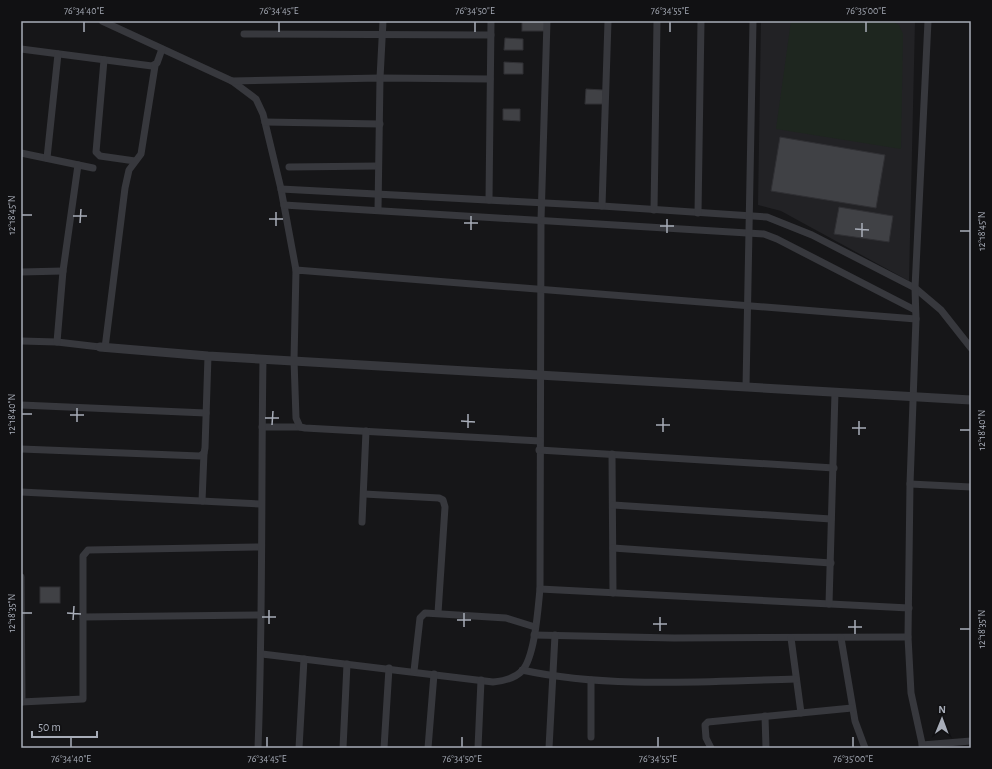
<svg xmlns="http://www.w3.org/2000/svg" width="992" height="769" viewBox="0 0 992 769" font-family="'Alegreya Sans',sans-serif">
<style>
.built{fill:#222225}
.green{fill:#1e261f}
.building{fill:#404145;stroke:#303034}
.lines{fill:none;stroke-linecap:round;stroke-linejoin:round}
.minor{stroke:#37383d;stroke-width:7}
.tertiary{stroke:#37383d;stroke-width:9}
.ticks{fill:none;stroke:#a8adb8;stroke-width:1.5}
.neatline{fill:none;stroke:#a8adb8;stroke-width:1.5}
.ticks-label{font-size:10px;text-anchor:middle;fill:#a8adb8}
</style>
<rect width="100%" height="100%" fill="#161618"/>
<polygon class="built" points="761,21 915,21 909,281 781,211 758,205"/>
<polygon class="green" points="791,21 892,21 899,25 903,34 901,149 776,129"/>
<g class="building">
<rect x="522" y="21" width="24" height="10"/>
<polygon points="505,38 523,39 523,50 504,50"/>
<polygon points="504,62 523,63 523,74 504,74"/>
<polygon points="586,89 603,90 603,104 585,104"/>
<polygon points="503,109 520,109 520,121 503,120"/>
<polygon points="780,137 885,155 876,208 771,191"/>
<polygon points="839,207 893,216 889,242 834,234"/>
<rect x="40" y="587" width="20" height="16"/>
</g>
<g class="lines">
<g class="minor">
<polyline points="102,21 232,81 256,99 263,114 281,189 296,270"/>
<polyline points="547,21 541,220 540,589 909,608"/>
<polyline points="244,34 491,35"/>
<polyline points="21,49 152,66 157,63 162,49"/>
<polyline points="104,60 96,152 100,156 135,161"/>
<polyline points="232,81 380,78 490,79"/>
<polyline points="265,122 380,124"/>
<polyline points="21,153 93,168"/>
<polyline points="47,158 58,54"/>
<polyline points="289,167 378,166"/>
<polyline points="281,189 602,206 767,217 812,235 915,288 941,310 971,348"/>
<polyline points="489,200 491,21"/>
<polyline points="284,205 764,234 777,239 915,310"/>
<polyline points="602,206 608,21"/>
<polyline points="378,210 380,78 383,21"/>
<polyline points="654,210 657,21"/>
<polyline points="698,213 701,21"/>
<polyline points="21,272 63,271"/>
<polyline points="21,341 57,342 100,347"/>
<polyline points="57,342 63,271 78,165"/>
<polyline points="105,348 125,188 129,170 141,154 155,66"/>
<polyline points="746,387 753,21"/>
<polyline points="21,405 206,413"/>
<polyline points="262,427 300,427"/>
<polyline points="540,441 305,428 300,427 296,418 294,360 296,270 916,319"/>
<polyline points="21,449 200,456 204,453 205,448 208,356"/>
<polyline points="539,450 834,468"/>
<polyline points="612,454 613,593"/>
<polyline points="910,484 971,487"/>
<polyline points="21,492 260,504"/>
<polyline points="364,494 439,498 443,500 445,507 438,613"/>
<polyline points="202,501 204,453"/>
<polyline points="613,505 831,519"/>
<polyline points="362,522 366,431"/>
<polyline points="613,548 831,563"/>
<polyline points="21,577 22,702"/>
<polyline points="829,604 835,392"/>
<polyline points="83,617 261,615"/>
<polyline points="534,635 674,638 908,637"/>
<polyline points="791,638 801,713"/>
<polyline points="841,638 855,721 865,748"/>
<path d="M262,654L493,682C504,681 514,679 522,671C535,657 538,608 540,589"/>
<path d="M522,670C609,689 707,681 796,679"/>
<polyline points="414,671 420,618 425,613 506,618 535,627"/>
<polyline points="591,680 591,737"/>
<polyline points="21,702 83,699 83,556 88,550 261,547"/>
<polyline points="765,716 766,748"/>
<polyline points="922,745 971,741"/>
<path d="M258,748C263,618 261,489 263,359"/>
<polyline points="299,748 304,659"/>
<polyline points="343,748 347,664"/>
<polyline points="384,748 389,668"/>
<polyline points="428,748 434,674"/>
<polyline points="478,748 481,680"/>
<polyline points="549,748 555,635"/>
<polyline points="711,748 706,738 705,725 708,722 852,708"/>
<polyline points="923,748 911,693 908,637 910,484 916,319 915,288 928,21"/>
</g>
<polyline class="tertiary" points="100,347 208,356 971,400"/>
</g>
<path class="ticks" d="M84,32V22M279,32V22M475,32V22M670,32V22M866,32V22M22,215H32M73,216H87M269,219H283M80,223L81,209M464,223H478M276,226V212M660,226H674M855,229L869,230M471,230V216M960,231H970M667,233V219M862,237V223M22,414H32M70,415H84M265,418H279M461,421L475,422M77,422V408M272,425L273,411M656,425H670M468,428V414M852,428H866M960,430H970M663,432V418M859,435V421M22,613H32M67,613L81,614M262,617H276M73,620L74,606M457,620H471M269,624V610M653,624H667M464,627V613M848,627H862M960,629H970M660,631V617M855,634V620M71,747V737M267,747V737M462,747V737M658,747V737M853,747V737"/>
<rect width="992" height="769" fill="none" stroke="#111113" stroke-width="44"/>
<g transform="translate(942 719) rotate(1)" stroke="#111113" stroke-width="3" paint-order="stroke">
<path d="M0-3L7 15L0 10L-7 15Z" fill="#a8adb8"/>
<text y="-6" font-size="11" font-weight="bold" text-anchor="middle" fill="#a8adb8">N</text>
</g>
<path d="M32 731v6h65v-6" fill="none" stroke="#a8adb8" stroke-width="2"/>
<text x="38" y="731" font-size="12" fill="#a8adb8" stroke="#111113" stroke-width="3" paint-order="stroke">50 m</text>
<rect x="22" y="22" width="948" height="725" class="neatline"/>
<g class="ticks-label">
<text x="84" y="14">76°34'40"E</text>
<text x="279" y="14">76°34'45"E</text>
<text x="475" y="14">76°34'50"E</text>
<text x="670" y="14">76°34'55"E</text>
<text x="866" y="14">76°35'00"E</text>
<text transform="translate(11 215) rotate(-90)" y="4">12°18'45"N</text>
<text transform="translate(981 231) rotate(-90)" y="4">12°18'45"N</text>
<text transform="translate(11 414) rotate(-90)" y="4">12°18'40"N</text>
<text transform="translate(981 430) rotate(-90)" y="4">12°18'40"N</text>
<text transform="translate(11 613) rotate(-90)" y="4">12°18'35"N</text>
<text transform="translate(981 629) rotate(-90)" y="4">12°18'35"N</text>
<text x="71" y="762">76°34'40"E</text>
<text x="267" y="762">76°34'45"E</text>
<text x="462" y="762">76°34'50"E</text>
<text x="658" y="762">76°34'55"E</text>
<text x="853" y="762">76°35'00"E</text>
</g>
</svg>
